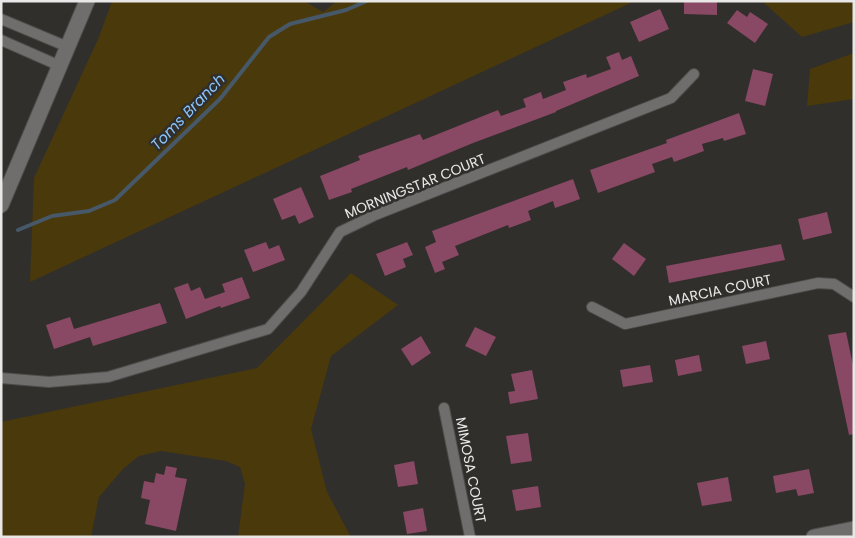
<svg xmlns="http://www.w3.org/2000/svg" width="855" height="538" viewBox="0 0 855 538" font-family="Poppins,sans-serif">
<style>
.green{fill:#4a390b}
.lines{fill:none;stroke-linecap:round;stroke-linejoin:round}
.stream{stroke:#475868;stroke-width:4}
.building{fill:#894863}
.street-casing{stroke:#4e4d4b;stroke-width:12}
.secondary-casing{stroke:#4e4d4b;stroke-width:17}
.street{stroke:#706e6c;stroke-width:10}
.secondary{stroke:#706e6c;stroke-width:15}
.labels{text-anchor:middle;stroke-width:5;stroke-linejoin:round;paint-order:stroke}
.street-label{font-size:14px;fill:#e9e8e7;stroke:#302f2c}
.water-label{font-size:15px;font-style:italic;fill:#8bc5fc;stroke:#302f2c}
</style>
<rect width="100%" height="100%" fill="#302f2c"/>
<g class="green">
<polygon points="112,1 304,1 323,12 337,1 635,1 30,282 34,178 99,37"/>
<polygon points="762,1 854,1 854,22 802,37"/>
<polygon points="854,53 854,99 807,106 810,69"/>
<polygon points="351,273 398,305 331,356 311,429 327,492 351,537 238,537 245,484 240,467 226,461 161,451 139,456 123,469 99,497 91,537 1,537 1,422 257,368"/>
</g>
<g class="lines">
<polyline class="stream" points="18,230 52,216 89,211 115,200 220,99 269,37 290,24 346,10 367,1"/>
</g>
<g class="building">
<polygon points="684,1 717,1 717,15 684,14"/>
<polygon points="660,9 669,29 639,42 630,22"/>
<polygon points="737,10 747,17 750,12 768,24 755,43 727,23"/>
<polygon points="619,52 622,60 631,56 639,76 556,111 556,112 473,143 408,170 407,167 351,189 352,192 329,200 320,176 360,160 358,156 420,134 423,140 498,110 501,116 526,107 523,99 541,92 543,99 566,90 563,82 586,74 587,78 611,69 606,57"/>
<polygon points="753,69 773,74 765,106 745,101"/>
<polygon points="739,113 746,134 724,141 723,138 702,144 704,151 674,162 672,157 652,164 655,172 598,193 590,170 667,143 666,140"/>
<polygon points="573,179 580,199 555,208 553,201 528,211 531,220 509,228 508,225 455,246 459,255 442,262 445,269 435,273 425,247 436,242 432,231"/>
<polygon points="301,187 314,217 299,224 295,215 282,220 273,199"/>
<polygon points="827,212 832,233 803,240 798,219"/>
<polygon points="266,242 269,249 279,245 285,260 253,272 244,250"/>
<polygon points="407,242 413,255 403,259 406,267 385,276 376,254"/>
<polygon points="624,243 646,259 634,276 612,259"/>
<polygon points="781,244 785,260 669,283 666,266"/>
<polygon points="242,277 250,298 221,308 220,306 186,319 174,288 188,283 191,291 200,287 205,299 225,292 222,284"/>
<polygon points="160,303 167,323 93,346 90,337 54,349 46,325 70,317 74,329"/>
<polygon points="475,327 496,337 486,356 465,346"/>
<polygon points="846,332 854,370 854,434 849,435 828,335"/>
<polygon points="421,336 431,353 412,366 401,349"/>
<polygon points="766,341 770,359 746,364 742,346"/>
<polygon points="699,355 702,371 678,376 675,360"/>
<polygon points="650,365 653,382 623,387 620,370"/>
<polygon points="532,370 538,399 510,404 508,392 515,391 511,374"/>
<polygon points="528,433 532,461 511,464 506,436"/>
<polygon points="414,461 418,484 398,487 394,465"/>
<polygon points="166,466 177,468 175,477 187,479 176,531 145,524 150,500 141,498 144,481 154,483 156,473 164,475"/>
<polygon points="809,469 814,493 798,496 796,489 776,493 773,476"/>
<polygon points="728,477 732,501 702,506 697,483"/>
<polygon points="538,486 541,507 516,511 512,490"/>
<polygon points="423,508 427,531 407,534 403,512"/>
</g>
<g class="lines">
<defs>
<g id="street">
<polyline points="1,19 68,47"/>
<polyline points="1,40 60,66"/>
<polyline points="592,307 625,324 818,283 834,284 854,297"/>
<polyline points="1,378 49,382 108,377 268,329 301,292 340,232 375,215 671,98 694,74"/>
<polyline points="444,408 470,537"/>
</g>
<g id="secondary">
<polyline points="1,205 87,1"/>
<polyline points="814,537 854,529"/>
</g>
</defs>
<use href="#street" class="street-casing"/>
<use href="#secondary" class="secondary-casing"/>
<use href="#street" class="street"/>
<use href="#secondary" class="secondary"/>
</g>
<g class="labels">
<g class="street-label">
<text transform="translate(415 186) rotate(-22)" y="5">MORNINGSTAR COURT</text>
<text transform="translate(720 290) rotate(-12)" y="5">MARCIA COURT</text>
<text transform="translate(471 470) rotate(79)" y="5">MIMOSA COURT</text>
</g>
<g class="water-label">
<text transform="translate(188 112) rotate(-46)" y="5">Toms Branch</text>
</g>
</g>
<rect width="855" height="538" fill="none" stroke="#e9e8e7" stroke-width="5"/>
</svg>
